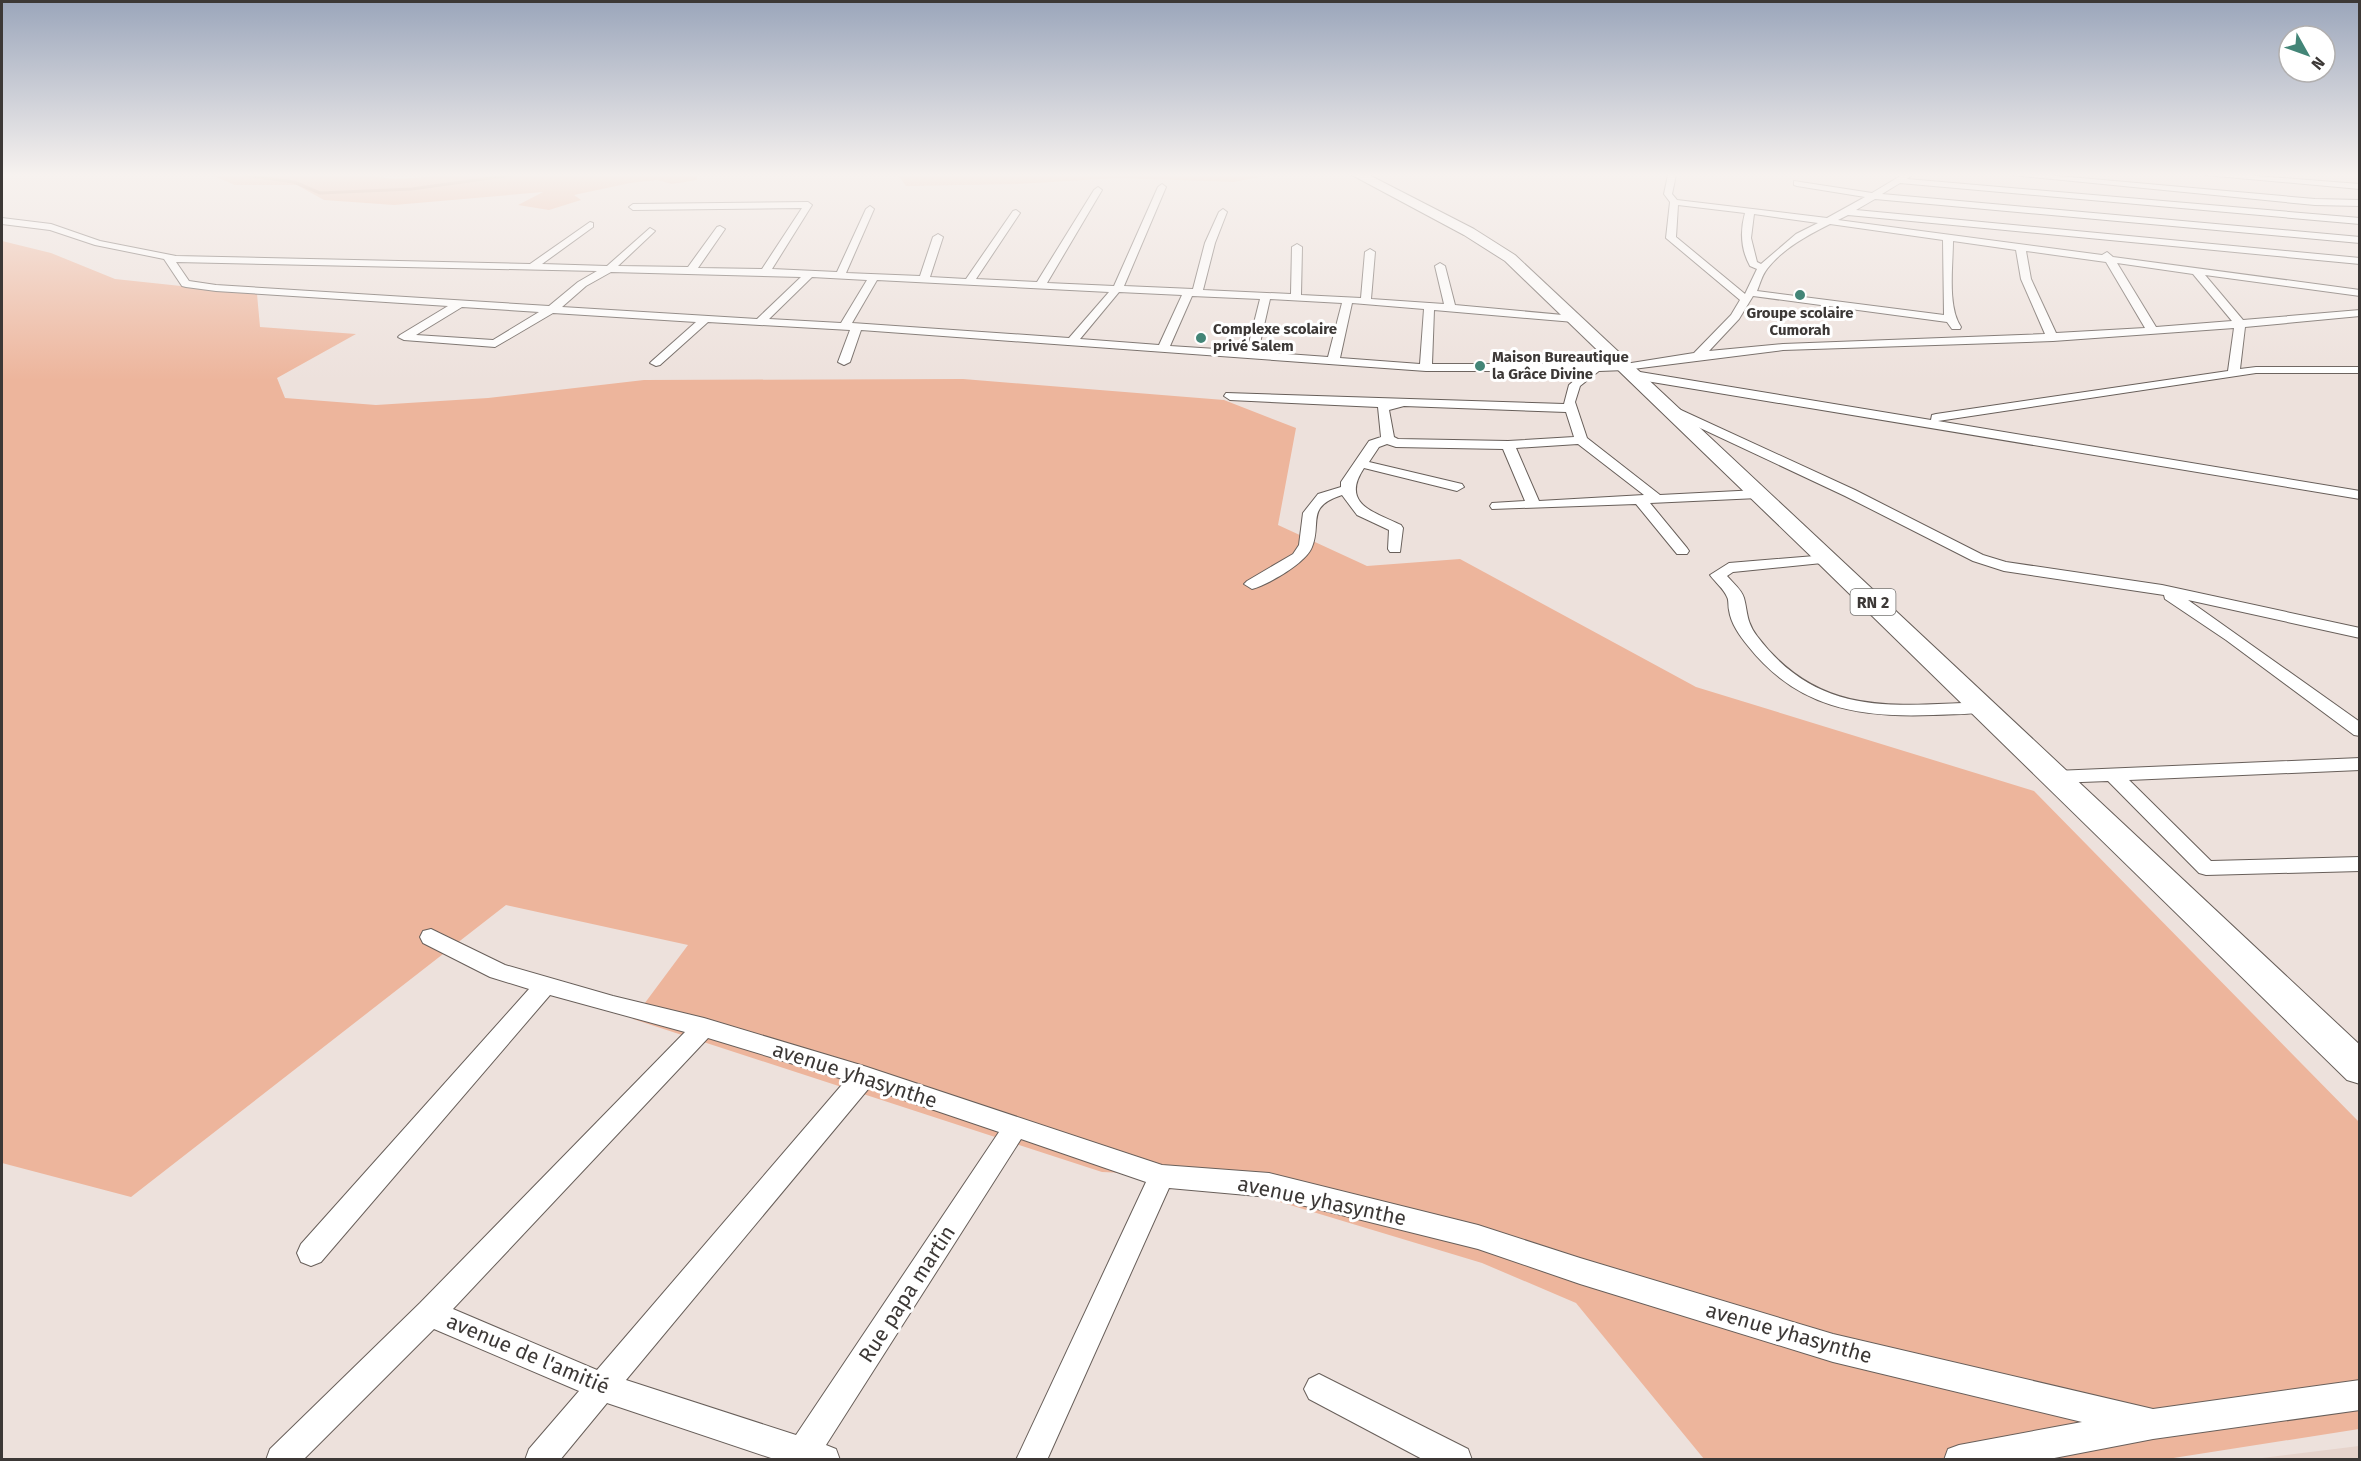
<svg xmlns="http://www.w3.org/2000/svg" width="2361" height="1461" viewBox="0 0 2361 1461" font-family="'Fira Sans',sans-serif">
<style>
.built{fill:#e6d3cb}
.green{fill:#edb59c}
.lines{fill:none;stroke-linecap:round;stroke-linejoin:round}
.stream{stroke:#c89177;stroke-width:3}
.minor-casing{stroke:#685f5a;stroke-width:2}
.trunk-casing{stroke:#685f5a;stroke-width:2}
.minor{fill:#fff;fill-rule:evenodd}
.trunk{fill:#fff;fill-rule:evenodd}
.poi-dot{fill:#438577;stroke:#fff;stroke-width:2}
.labels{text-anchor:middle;stroke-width:6;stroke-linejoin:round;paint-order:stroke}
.far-poi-label{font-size:15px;font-weight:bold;fill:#3c3836;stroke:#fff;text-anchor:start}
.shield{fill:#fff;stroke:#767472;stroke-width:1.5}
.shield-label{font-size:16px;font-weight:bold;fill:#3c3836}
.near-street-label{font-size:21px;fill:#3c3836;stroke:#fff}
</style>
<rect width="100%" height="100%" fill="#ede1dc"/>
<polygon class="built" points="2359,1446 2359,1459 2254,1459"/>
<g class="green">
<path d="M211,175H368C394,182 422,177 449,175H704L697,176V180L672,184L657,180L630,183L574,195L581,200L549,210L518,205L543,192L394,205L324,200L297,185H235Z"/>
<polygon points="898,175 1269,175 1234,182 1118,178 1018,184 906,186"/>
<polygon points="2,241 51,253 115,279 257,294 260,327 356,334 277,378 285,398 376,405 488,398 644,380 963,379 1224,400 1296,428 1278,525 1367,566 1460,559 1696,687 2034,791 2359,1122 2359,1429 2167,1459 1704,1459 1576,1303 1482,1263 1194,1176 1102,1172 633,1019 688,945 506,905 131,1197 2,1163"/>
</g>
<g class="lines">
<polyline class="stream" points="244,175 294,182 320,193 412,189 512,175"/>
<defs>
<g id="minor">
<path d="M1668,175H1676L1672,194L1677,200L1827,218L1865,197L1797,186L1794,185V181L1872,193L1902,175H1912L1907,179L2360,218V224L1900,183L1882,194L2360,237V243L1875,199L1856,210L2360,258V264L1848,215L1838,220L2102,255L2107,252L2113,257L2360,290V296L2205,275L2243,320L2360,310V316L2245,327L2240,369L2256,367H2360V373H2256L1938,421L2360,491V499L1634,379L1628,375L1634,371L1931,420L1932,415L1936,414L2228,371L2234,328L2053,341L1783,350L1625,370L1599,371L1580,386L1575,402L1587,438L1660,495L1758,490L1765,494L1758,498L1650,503L1687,548L1689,551L1687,554H1677L1636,504L1492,509L1490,506L1492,503L1525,501L1503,449L1396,447L1387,444L1379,447L1369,462L1462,484L1464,487L1457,491L1364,468C1340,504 1374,512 1401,525L1403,528L1400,552H1390L1388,549L1389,530L1357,515L1342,495C1305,507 1322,522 1312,547C1306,563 1269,584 1252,589L1244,584L1247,581L1293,554L1299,545L1303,513L1318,494L1341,487V482L1369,441L1381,437L1378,407L1230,400L1224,396L1226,393L1564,404L1569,385L1585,371H1426L861,330L850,362L844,365L838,362L850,330L708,322L660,365L656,366L650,363L652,361L696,322L553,313L495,347L404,340L398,337L400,335L448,306L216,291L186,287L182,286L164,259L95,245L50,230L2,224V218L51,224L100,241L176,256L530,264L590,222L593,223V227L542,264L607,266L650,228L655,231L653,233L618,266L688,267L717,227L720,226L725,229L698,268L762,269L802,208L633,210L629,207L633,204L808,202L812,205L772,269L837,272L866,209L870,206L874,209L846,273L920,276L933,237L938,234L943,237L930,277L966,279L1013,211L1016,210L1020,213L976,279L1037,282L1094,190L1098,187L1102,190L1047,283L1114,286L1158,187L1162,184L1166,187L1124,286L1193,289L1205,243L1219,212L1223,209L1227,212L1215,243L1203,290L1291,294L1292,247L1297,244L1302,247L1301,295L1361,298L1365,252L1370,249L1375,252L1371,299L1444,304L1435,266L1440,263L1445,266L1455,305L1574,316L1579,319L1574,322L1434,310L1432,364H1625L1694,353L1731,315L1740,300L1666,238L1670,202L1664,194ZM1678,205L1745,213C1740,231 1741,250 1750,266L1757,269L1745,294L1676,237ZM1754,214L1818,223L1796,234L1761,264L1757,262L1751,238ZM1830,224L1943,240L1944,315L1757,291C1760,284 1762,275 1767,269C1782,249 1808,235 1830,224ZM1953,241L2016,250L2021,279L2045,334L1783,344L1709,351L1739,319L1753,296L1947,322L1952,329H1960L1961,327C1947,307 1953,265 1953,241ZM2026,251L2106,262L2145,328L2056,333L2031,279ZM176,262L597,271L578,282L549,306L216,285L189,281ZM2117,263L2193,274L2232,321L2156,327ZM611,272L801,277L757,319L562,307L586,286ZM812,277L867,280L841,323L769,319ZM877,280L1109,292L1069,338L852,323ZM1119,292L1182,295L1159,345L1080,339ZM1192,296L1260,299L1247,351L1170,346ZM1270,299L1342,303L1328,357L1258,352ZM1352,303L1424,309L1420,364L1340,358ZM462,307L539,312L493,340L416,335ZM1404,406L1566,412L1574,437L1508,441L1398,439L1394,437L1389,410ZM1578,444L1644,495L1539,501L1516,448Z"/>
<polygon points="2012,175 2047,175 2315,199 2360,200 2360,206 2315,205"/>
<polygon points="2205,175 2244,175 2360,184 2360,189"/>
<polygon points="1670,405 1855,490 1983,555 2006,562 2162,585 2360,628 2360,638 2188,600 2360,722 2360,736 2354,735 2226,640 2165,599 2164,595 2004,571 1973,561 1845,496 1666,412 1664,409"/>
<path d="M1827,555L1834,559L1832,562L1733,572L1727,576C1732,582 1742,590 1744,598C1748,613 1746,621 1757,636C1818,717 1892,706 1982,702L1988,703L1991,707L1988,711C1971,715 1951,714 1933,715C1859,718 1797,708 1748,646C1740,636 1731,624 1729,610C1728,606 1729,600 1727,597C1724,589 1715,582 1710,575L1729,563Z"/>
<polygon points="2360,758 2360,770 2129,780 2211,861 2360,857 2360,871 2206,875 2199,873 2108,781 2055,783 2048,781 2046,777 2048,773 2055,771"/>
<path d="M431,929L505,965L613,996L704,1018L864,1066L1162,1165L1269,1173L1478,1225L1580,1258L1833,1334L2153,1409L2360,1380V1410L2153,1439L2044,1460H1944L1948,1449L1959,1445L2082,1422L1833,1362L1580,1284L1478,1249L1269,1197L1169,1188L1047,1460H1016L1146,1182L1021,1139L826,1445L836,1449L840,1460H777L607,1403L560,1460H525L529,1449L579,1391L434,1329L303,1460H266L270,1449L420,1303L685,1032L550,995L321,1262L311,1266L301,1262L297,1253L301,1244L529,989L490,977L423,943L420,937L423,931ZM708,1038L846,1080L597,1370L453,1309ZM869,1088L999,1132L796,1435L626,1380Z"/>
<polygon points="1319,1374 1468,1449 1472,1460 1424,1460 1309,1399 1304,1389 1309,1379"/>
</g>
<polygon id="trunk" points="1352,175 1369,175 1474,229 1515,255 2360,1045 2360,1084 2347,1080 1819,564 1505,261 1464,235"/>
</defs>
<use href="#minor" class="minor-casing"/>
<use href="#trunk" class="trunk-casing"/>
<use href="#minor" class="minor"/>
<use href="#trunk" class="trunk"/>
</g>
<linearGradient id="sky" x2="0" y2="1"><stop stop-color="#9ba6bb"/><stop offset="0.46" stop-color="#f7f2ef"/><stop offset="1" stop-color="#f7f2ef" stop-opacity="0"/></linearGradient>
<rect width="2361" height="380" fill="url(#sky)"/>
<g class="poi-dot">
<circle cx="1800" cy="295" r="6"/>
<circle cx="1201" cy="338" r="6"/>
<circle cx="1480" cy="366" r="6"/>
</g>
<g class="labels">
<g class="far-poi-label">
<text x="1800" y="318" text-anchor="middle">Groupe scolaire<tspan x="1800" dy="17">Cumorah</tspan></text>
<text x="1213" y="334">Complexe scolaire<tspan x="1213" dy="17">privé Salem</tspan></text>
<text x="1492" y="362">Maison Bureautique<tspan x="1492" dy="17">la Grâce Divine</tspan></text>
</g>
<rect class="shield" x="1850.5" y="589" width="45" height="26" rx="4.5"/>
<g class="shield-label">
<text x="1873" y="608">RN 2</text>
</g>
<g class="near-street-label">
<text transform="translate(855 1075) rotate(18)" y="7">avenue yhasynthe</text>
<text transform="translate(1322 1201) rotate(12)" y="7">avenue yhasynthe</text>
<text transform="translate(907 1294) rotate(-57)" y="7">Rue papa martin</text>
<text transform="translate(1789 1333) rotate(16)" y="7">avenue yhasynthe</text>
<text transform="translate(528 1354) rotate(23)" y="7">avenue de l'amitié</text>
</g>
</g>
<rect width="2361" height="1461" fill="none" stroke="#3c3836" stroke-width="6"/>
<g transform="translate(2307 54) rotate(130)"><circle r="28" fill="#ffffff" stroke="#b1afaf" stroke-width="1.5"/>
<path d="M0-4.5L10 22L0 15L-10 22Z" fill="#438577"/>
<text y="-9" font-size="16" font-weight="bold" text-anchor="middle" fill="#3c3836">N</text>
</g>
</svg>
